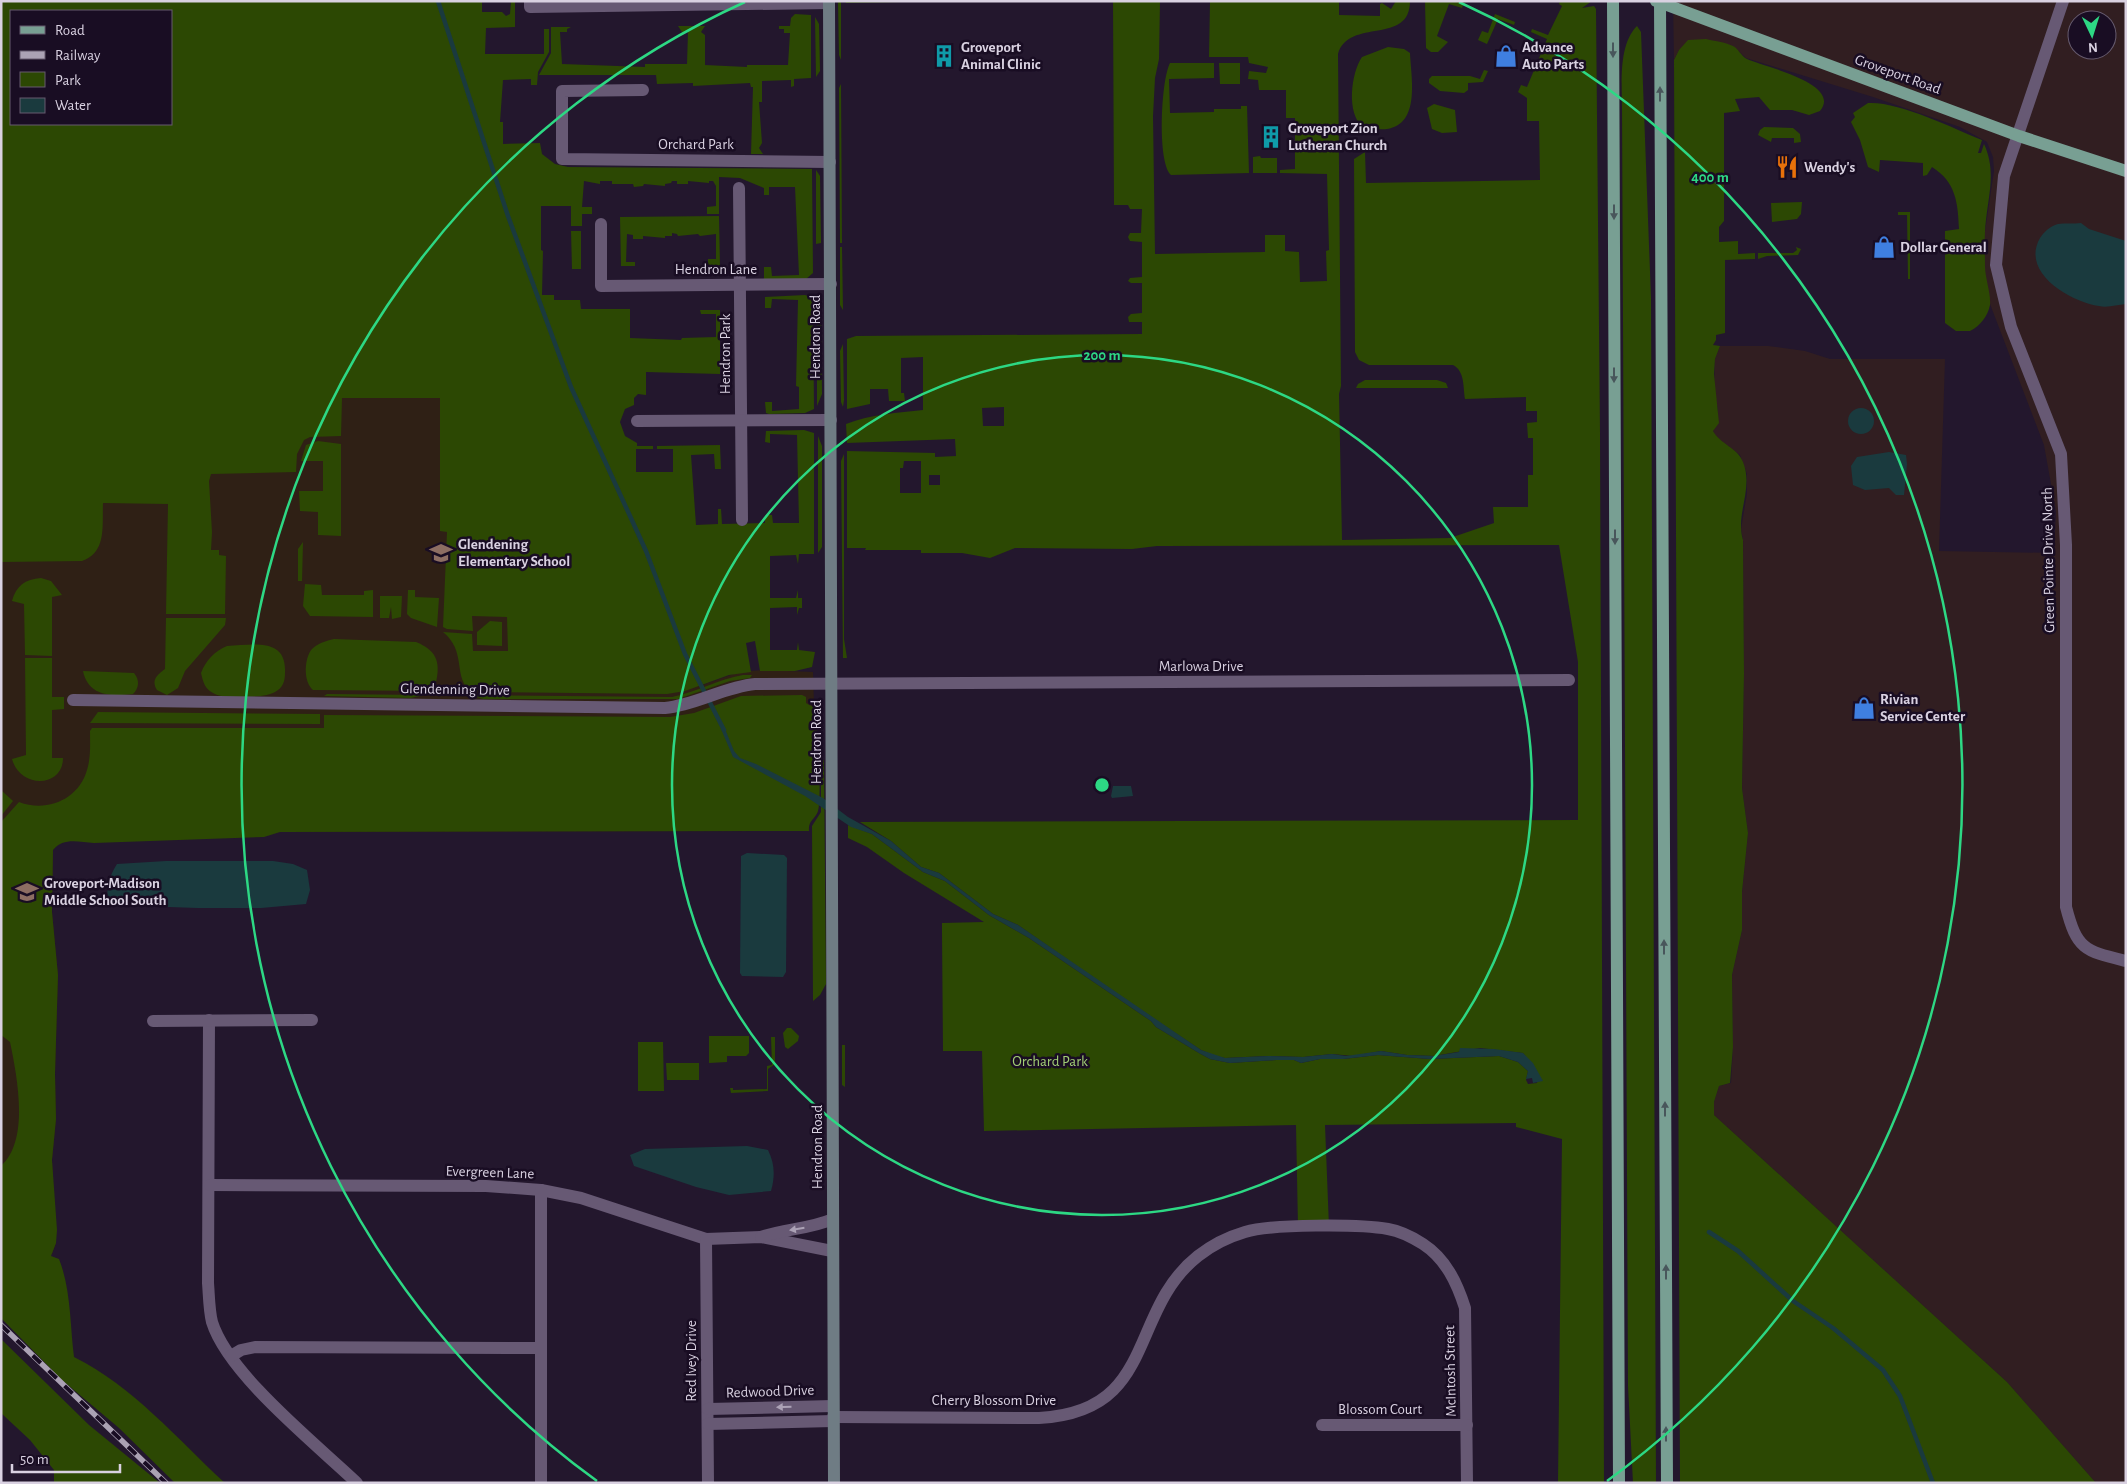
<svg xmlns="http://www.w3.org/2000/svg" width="2127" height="1484" viewBox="0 0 2127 1484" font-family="'Alegreya Sans',sans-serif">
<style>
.industrial{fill:#311e21;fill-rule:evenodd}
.education{fill:#2f2015}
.green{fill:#2c4803;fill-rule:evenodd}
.water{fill:#1a3a3e}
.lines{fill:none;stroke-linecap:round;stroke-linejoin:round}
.stream{stroke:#1a3a3e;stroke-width:4.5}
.street{stroke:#675974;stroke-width:12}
.secondary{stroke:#6f7c84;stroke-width:12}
.primary{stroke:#789f93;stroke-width:12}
.rail-casing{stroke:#aba2b4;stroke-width:5.5}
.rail{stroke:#190d23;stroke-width:4;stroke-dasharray:11;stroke-linecap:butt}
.oneway{fill:#48565b}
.oneway2{fill:#aba1b5}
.ring{fill:none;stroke:#2dd884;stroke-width:2.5}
.labels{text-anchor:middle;stroke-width:5;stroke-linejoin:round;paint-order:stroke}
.poi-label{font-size:15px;font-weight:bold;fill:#d9d1e1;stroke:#190d23;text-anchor:start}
.street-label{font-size:15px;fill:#d9d1e1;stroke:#190d23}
.park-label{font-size:15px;fill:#a2ce75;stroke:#190d23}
.centre{fill:#2dd884;stroke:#190d23;stroke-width:2.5}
.ring-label{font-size:15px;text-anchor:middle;font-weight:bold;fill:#2dd884;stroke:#190d23;stroke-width:5;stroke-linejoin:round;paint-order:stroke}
</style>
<rect width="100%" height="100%" fill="#23172d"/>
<path class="industrial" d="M1673,1H2126V1483H2096L2007,1382L1714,1115V1102L1719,1086L1731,1083L1733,1047L1732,975L1742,930V892L1748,833L1742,788L1744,674L1743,540L1741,529L1747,493V474L1740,455L1716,437L1713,431L1718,410L1714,389L1715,359L1720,346H1768L1805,351L1830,359H1945L1939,551L2054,553L2056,512L2044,445L1990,304L1985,277L1984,238L1994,171L1993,157L1987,142L1960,127L1873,97L1746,58L1733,46L1679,50L1674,60ZM2077,20H2107V50H2077Z"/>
<polygon class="education" points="438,1 515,232 702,685 739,672 763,670 813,672 814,704 817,707 813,716 817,724 818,812 809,823 809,831 279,832 67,841 58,843 53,850 52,912 58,975 55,1074 56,1119 52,1160 56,1243 52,1254 1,1258 1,549 171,124 171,11"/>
<g class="green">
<path d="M1,1H482V12H502L506,16L510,14L511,1H515V27L486,28L485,54H544V29H549V52L538,72L537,85H531V79L503,80L500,122H503V144L540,143L542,154L555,164L568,167L812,169L813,273L806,279L764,280V267H771L772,276L799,275L795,187H769V195H764V188L740,178L719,177V214H707V207L716,206V186L713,181H709V183L688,181V184H677V181H672L671,183L665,184V186L644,184L643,186L634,187L633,184H612V181H600V184L584,181L582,207H592V214H582V226H571V206H541V250L543,251L542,295H554V300H580L581,309H630V338L681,340L682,338L716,337V314H701L700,310H720V374L646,372V395L638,394L634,398V405L625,409L620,422L625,436L637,443V446H653V449H636V472H673V449H657V446L720,445L721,469H715L714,454L691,455L696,525L718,524V509H721L722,524L765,523V515H772L773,523H799L797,435L770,434V443L765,442L766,431L804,430L814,433V554H799L798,564L796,555L770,556V598H796L798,590V598H802V608H799L797,615V607L770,608V650H797L798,642L799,650L815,652L812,667L795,671H760L755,641L746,643L751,672L729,675L685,691L667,694L483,692L468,689C454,674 466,651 443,632L472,634L473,651H508L507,617L472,616L473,631L447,629L443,627L447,532L440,531V398H342L341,436L310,437L304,440L297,454L296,472L211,474L209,481L212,532L211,550H219V555L226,556L225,614H166L168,504L103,503C102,526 107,552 82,561L1,562ZM11,11H171V124H11Z"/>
<polygon points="838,1 841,1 841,60 839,55"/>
<polygon points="845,1 958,1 846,3"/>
<path d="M1113,1H1160L1159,59L1155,78L1153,116L1155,254L1265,252V235H1285V251L1299,252L1300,282L1327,281L1326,251L1329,250L1327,174L1280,173V170L1295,169V118H1286V90H1259L1258,80L1248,79L1249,71L1266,73L1268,67L1249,63L1248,57H1209L1210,2L1339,1V15L1380,16V4L1382,3L1391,9L1396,1H1410C1410,46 1349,17 1338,54L1341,386L1339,394L1342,540L1450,538L1494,523L1493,507H1528V475H1533V438H1528L1527,423L1537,422V411H1526V397L1465,399C1463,387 1465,371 1453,365H1369L1359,360L1355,352L1354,159L1365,152L1366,183L1540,180L1539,121H1527V98L1518,92L1521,85L1527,87L1547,39L1531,32L1532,29L1548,35L1562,6L1559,4L1560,1H1592L1582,8L1594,6L1596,9L1600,432L1604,1483H1558L1562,1139L1516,1127V1123L1325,1125L1329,1227H1298L1296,1125L984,1131L982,1051H943L942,933V923L984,922L904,873L867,847L848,838V825L872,834L923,872L945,881L989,915L1029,938L1151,1021L1156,1027L1199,1053L1210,1059L1230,1063L1276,1060H1294L1301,1063L1320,1059H1343L1378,1055L1430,1059L1499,1056L1518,1062L1528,1071L1526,1080L1528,1084L1537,1083L1538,1073L1523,1053L1480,1048L1434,1056L1407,1055L1381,1051L1353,1056L1332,1054L1303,1057L1268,1056L1225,1058L1216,1056L1201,1050L1121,997L1018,925L993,914L939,873L921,867L891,841L860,822L1578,820V662L1559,545L1157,546L1132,549L1015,548L990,558L962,553H921V550H865L866,548H847V451L935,453V457L956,456L955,439L847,443L846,424C871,414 898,413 923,410V357L901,358V393H904L905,401H889L888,389H870V404L847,409V339L856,336L1142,334V322H1129L1128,317L1131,314L1142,313V283H1131L1128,281L1130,278L1142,277V242L1130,241L1128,237L1130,233H1141L1142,209H1130L1128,205H1114ZM1004,407V426H983L982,408ZM904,461H921V493H900V468H903ZM929,475H940V485H929Z"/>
<polygon points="1425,1 1464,2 1462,8 1449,4 1437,36 1448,42 1438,52 1431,52 1426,48"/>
<polygon points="795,14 811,15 811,78 794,79 794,86 791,87 791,80 762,81 762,102 759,102 762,143 759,148 763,154 751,154 753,87 751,87 750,83 693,86 693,83 657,84 656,75 539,75 551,53 551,27 571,27 567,29 567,32 560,32 562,64 645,67 645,64 687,64 688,32 682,32 678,26 705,26 701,32 705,35 705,65 747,67 747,65 788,65 790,33 784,33 784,29 779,29 779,26 790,26 791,18"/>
<polygon points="1495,14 1515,22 1514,25 1498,19 1487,44 1478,40 1482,31 1488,33"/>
<polygon points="815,17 819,24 820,71 816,77"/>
<path d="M1637,26L1641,32L1651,298L1656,1483H1633L1628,1386L1622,108C1622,84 1618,45 1637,26Z"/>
<path d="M1706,39C1714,41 1725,42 1733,46C1738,48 1741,56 1747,59C1761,66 1843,83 1820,111L1809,115L1792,110H1770L1759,97L1735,99L1740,111L1724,113V221L1719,227V242L1738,241V254L1755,253V259L1725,260V333L1716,335V340L1713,345L1720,346L1715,359L1714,374L1719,423L1713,431C1720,444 1738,448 1743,462C1754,489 1735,514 1743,540L1744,674L1742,788L1748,833L1742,892V930L1732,975L1733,1047L1730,1083L1719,1086L1714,1102V1115L2007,1382L2096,1483H1680L1674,60L1679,50L1688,40Z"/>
<path d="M1388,47L1404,49L1410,53C1411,77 1421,124 1387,129C1379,130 1370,128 1363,127C1346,114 1351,73 1362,57Z"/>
<path d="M1170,63H1214V78L1169,79L1170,113L1214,112V109H1241V106H1247L1249,173L1171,175C1157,162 1161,80 1170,63Z"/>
<polygon points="1219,63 1240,63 1240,84 1220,84"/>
<polygon points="1484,70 1488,71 1483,82 1468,83 1468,90 1464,93 1440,91 1429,83 1429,79 1432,76 1470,76 1480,79"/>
<polygon points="841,84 842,243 840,243 839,88"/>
<path d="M1868,103C1898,101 1953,128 1982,140L1978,153H1981L1984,144C1996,170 1989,193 1986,220C1984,235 1985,251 1985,266C1985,278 1991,293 1990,305C1988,316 1980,326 1970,331H1956L1945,323V231L1959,229C1958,203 1956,182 1932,167L1927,175L1923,176V163L1880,160L1879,172L1868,167L1860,140L1851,122L1855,117L1853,113Z"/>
<polygon points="1434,104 1455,110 1457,132 1442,133 1432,129 1427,108"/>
<polygon points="1764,127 1793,128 1800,134 1801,142 1794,143 1794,138 1772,138 1771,142 1758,135 1760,130"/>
<polygon points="1260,156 1261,158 1277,158 1277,173 1253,173 1253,157"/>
<polygon points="816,170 820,176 821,243 816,244"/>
<polygon points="1802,202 1801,214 1797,219 1772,222 1771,203"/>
<polygon points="1898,212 1910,212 1910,279 1908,279 1907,215 1898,215"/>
<polygon points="719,216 720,266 708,266 708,259 716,259 716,234 700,236 698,234 678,236 677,234 672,233 672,236 665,236 665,238 643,236 643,239 633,239 633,235 627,234 626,262 635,262 635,266 621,266 620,217"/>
<polygon points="571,231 581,231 581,269 572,269"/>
<polygon points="840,247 842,247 843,310 840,305"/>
<polygon points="1796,247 1801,249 1798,255 1767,256 1758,259 1758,253 1793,253 1797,250"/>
<polygon points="805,295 813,298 814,409 805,413 769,414 766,413 765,402 772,402 772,411 799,409 799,387 796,386 798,300 772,299 771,308 765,308 765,297"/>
<polygon points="817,301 821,310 822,394 817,406"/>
<polygon points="843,344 844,400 843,407 841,402 840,351"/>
<polygon points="1365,380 1437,380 1446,383 1448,388 1356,388 1358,384"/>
<polygon points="818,436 822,446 822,547 818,553"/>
<polygon points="318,441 341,444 341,536 318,535 318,512 300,511 299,491 323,491 323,461 301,461 306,445"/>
<polygon points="844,454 844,639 847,658 843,658 841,461"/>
<polygon points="303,542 302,581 298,581 298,549"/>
<path d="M41,578L51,581L62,595L52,597V656L25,655L24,604L12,601C16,586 25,579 41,578Z"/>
<polygon points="305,584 321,585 322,595 364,595 364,591 373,590 373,617 310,616 303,606"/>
<polygon points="408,590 415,590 415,597 439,598 437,627 411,618 407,614"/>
<polygon points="380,596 402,596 401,617 392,619 391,607 389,618 380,618"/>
<path d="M166,618H226L225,625L185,671L178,688L167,695L157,690C151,680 157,675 165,669Z"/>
<polygon points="490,621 502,622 502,646 477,645 477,632"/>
<path d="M334,639L416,642C433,649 440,658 437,677C436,683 435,687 430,691L313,690C303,682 304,658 312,649C318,643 326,641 334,639Z"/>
<path d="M227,646C253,645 287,637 285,673C285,681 283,688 275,692C266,698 224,699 215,694C205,690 203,682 201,673C206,660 215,651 227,646Z"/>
<path d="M25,658H52V697H64V709L52,710V758H63C63,788 20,789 12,759L26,755Z"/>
<path d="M83,671L134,673C140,680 139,688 133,694C111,697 88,696 83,671Z"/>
<path d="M743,675H752L750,678L730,681L678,699H483L469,695L672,697C697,692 718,679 743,675Z"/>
<polygon points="327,694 424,695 411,698 324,696"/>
<path d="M802,695L806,697V703L813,707C818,721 822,797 818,811C815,820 808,820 809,831L280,832L264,837L94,843C79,842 63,837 53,850L52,912L58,975L55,1074L56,1119L52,1160L57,1230L56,1243L51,1256L59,1259C71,1289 70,1325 74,1357C133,1386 177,1439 225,1483H175L119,1428L62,1380L1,1318V1166C30,1140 17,1076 10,1042L1,1035V822L19,802C47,813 79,799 87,770C91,757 90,744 90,731L92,728H324V715L670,717L694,713L741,696Z"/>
<polygon points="98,712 320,714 320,724 90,723"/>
<polygon points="821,760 824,760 826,984 820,995 813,1001 812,826 821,812"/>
<polygon points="1,790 13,801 1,816"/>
<polygon points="787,1028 791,1028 799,1036 798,1041 788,1049 785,1047 783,1033"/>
<polygon points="709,1036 749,1036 749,1053 746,1056 727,1056 727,1062 709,1063"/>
<polygon points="771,1037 775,1037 775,1064 768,1069 768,1091 731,1093 730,1088 733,1088 733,1090 767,1089 767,1066 772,1065"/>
<polygon points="638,1042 663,1042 664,1091 638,1091"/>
<polygon points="842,1045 845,1045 845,1087 842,1085"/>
<polygon points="666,1063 699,1063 699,1080 667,1080"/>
<polygon points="1,1339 89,1425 160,1483 54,1483 54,1470 30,1440 1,1413"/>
</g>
<g class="water">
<path d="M2081,223L2089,229L2126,241V304C2117,305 2107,308 2099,306C2071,302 2020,273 2040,238C2044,232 2050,226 2058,224C2065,223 2073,224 2081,223Z"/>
<circle cx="1861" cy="421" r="13"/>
<polygon points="1889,452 1906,455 1907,464 1904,495 1896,495 1889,488 1865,490 1853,485 1851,466 1857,457"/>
<polygon points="723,724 734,751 740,758 756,764 823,798 848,817 891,841 921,867 939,873 993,914 1018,925 1201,1050 1225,1058 1268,1056 1303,1057 1332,1054 1346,1056 1381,1051 1407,1055 1434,1056 1459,1052 1460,1048 1494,1049 1523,1053 1533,1063 1543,1081 1533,1083 1532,1078 1526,1079 1528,1071 1518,1062 1499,1056 1430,1059 1378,1055 1343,1059 1320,1059 1301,1063 1294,1060 1276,1060 1230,1063 1210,1059 1199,1053 1156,1027 1151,1021 1029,938 989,915 945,881 923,872 872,834 851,827 805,796 733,757 721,729"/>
<polygon points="1113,786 1131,786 1133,796 1112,798 1111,796"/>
<polygon points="747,853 784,855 787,858 786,972 783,977 742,976 740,973 741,856"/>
<path d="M166,861H273L293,864L307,870L310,890L306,904L261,908H198L111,905C103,892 110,875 117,864Z"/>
<path d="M747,1146L768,1150C775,1164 775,1177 771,1191L729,1195L696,1187L634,1166L630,1155L645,1149Z"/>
</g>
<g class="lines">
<g class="stream">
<polyline points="438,1 508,216 571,387 646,551 685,654 724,730"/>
<polyline points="1709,1232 1738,1251 1793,1301 1833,1328 1883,1370 1900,1396 1933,1483"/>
</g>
<g class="street">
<polyline points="530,1 530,7 829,3"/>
<path d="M2063,1L2004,176L1996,265L2011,327L2061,454L2066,545V907C2077,950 2085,951 2126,961"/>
<polyline points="643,90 562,91 562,159 830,162"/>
<polyline points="739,188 742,520"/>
<polyline points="601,224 601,286 831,284"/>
<polyline points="637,421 831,420"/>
<path d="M73,700L665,708C696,705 724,687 755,684L1569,680"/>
<path d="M209,1020L208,1283C209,1295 209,1310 212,1322C228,1374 316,1444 357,1483"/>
<polyline points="153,1021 312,1020"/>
<polyline points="210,1185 486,1186 541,1190 581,1198 706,1239 761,1237 832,1251"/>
<path d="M761,1237C784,1229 810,1229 833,1219"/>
<polyline points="706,1239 708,1483"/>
<polyline points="231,1356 241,1350 255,1347 541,1348"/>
<polyline points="708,1409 833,1406"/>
<path d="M833,1417L1039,1418C1158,1412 1127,1312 1198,1256C1212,1245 1228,1237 1245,1232C1271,1224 1360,1224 1388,1229C1400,1231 1412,1237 1423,1244C1446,1259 1457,1283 1465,1308L1467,1483"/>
<polyline points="708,1424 833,1421"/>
<polyline points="1322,1425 1467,1425"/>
<polyline points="541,1483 541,1190"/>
</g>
<polyline class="secondary" points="829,1 834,1483"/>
<g class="primary">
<polyline points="1613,1 1619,1483"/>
<polyline points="1656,1 2019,136 2126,171"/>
<polyline points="1660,1 1667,1483"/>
</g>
<defs>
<polyline id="rail" points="1,1325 166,1483"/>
</defs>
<use href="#rail" class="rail-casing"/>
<use href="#rail" class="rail"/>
</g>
<defs><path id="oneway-solid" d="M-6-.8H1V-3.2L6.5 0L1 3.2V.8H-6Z" transform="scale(1.25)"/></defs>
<g class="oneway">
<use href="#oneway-solid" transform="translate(1613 50) rotate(90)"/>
<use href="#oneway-solid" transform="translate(1660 94) rotate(-90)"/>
<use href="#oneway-solid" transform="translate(1614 212) rotate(90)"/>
<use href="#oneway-solid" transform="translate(1614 375) rotate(90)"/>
<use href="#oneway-solid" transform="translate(1615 537) rotate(90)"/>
<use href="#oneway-solid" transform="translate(1664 947) rotate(-90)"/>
<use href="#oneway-solid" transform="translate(1665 1109) rotate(-90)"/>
<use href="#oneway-solid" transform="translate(1666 1272) rotate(-90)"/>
<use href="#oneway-solid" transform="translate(1666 1434) rotate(-90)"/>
</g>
<g class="oneway2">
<use href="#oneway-solid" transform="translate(797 1229) rotate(171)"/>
<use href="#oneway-solid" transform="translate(784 1407) rotate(178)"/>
</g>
<g class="ring">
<circle cx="1102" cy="785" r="430"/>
<path d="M597 1481A860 860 0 0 1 745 2M1459 2A860 860 0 0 1 1607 1481"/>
</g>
<defs>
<symbol id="building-bare" viewBox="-9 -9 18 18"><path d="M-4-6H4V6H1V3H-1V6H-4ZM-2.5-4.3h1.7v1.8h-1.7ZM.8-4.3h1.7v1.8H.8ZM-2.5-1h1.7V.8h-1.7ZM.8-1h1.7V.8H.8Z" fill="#0f9aa8" stroke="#190d23" stroke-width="2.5" paint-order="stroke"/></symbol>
<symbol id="shop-bare" viewBox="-9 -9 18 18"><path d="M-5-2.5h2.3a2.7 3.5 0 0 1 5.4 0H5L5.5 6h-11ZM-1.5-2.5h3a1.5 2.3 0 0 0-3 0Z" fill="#3f7fe0" stroke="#190d23" stroke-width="2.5" paint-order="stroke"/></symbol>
<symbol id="restaurant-bare" viewBox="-9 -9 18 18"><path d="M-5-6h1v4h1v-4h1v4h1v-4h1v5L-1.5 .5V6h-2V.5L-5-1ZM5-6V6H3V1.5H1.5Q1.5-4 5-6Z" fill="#e8710a" stroke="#190d23" stroke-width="2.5" paint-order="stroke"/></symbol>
<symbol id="school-bare" viewBox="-9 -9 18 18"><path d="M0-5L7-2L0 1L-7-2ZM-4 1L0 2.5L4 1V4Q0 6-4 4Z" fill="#8d6e63" stroke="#190d23" stroke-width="2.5" paint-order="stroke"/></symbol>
</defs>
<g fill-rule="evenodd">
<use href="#building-bare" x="928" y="40" width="32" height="32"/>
<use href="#shop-bare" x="1490" y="40" width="32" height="32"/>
<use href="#building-bare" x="1255" y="121" width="32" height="32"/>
<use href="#restaurant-bare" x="1771" y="151" width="32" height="32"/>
<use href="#shop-bare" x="1868" y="231" width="32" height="32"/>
<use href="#school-bare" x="425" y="537" width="32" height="32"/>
<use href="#shop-bare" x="1848" y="692" width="32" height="32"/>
<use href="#school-bare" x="11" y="876" width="32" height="32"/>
</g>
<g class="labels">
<g class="poi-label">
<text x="961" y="52">Groveport<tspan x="961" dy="17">Animal Clinic</tspan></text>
<text x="1522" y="52">Advance<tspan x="1522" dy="17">Auto Parts</tspan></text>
<text x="1288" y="133">Groveport Zion<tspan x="1288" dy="17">Lutheran Church</tspan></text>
<text x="1804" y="172">Wendy's</text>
<text x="1900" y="252">Dollar General</text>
<text x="458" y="549">Glendening<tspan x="458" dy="17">Elementary School</tspan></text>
<text x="1880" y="704">Rivian<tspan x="1880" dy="17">Service Center</tspan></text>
<text x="44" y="888">Groveport-Madison<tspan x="44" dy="17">Middle School South</tspan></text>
</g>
<g class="street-label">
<text transform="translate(1898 74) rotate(20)" y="5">Groveport Road</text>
<text x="696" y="149">Orchard Park</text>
<text x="716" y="274">Hendron Lane</text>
<text transform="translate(815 337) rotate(-90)" y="5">Hendron Road</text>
<text transform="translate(725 354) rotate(-90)" y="5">Hendron Park</text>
<text transform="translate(2048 560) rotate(-91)" y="5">Green Pointe Drive North</text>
<text x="1201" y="671">Marlowa Drive</text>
<text transform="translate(455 689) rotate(1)" y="5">Glendenning Drive</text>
<text transform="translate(816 742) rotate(-90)" y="5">Hendron Road</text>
<text transform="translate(817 1147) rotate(-90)" y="5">Hendron Road</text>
<text transform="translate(490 1172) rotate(2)" y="5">Evergreen Lane</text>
<text transform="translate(691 1361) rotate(-90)" y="5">Red Ivey Drive</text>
<text transform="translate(1450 1371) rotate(-91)" y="5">McIntosh Street</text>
<text transform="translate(770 1391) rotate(-2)" y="5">Redwood Drive</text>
<text x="994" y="1405">Cherry Blossom Drive</text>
<text x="1380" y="1414">Blossom Court</text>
</g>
<g class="park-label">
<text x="1050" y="1066">Orchard Park</text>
</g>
</g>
<circle cx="1102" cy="785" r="8" class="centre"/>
<g class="ring-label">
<text x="1710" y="182">400 m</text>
<text x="1102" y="360">200 m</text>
</g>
<rect width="2127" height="1484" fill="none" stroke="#d9d1e1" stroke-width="5"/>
<rect x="10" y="10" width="162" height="115" fill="#190d23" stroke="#665b6f"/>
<rect x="20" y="26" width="25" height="8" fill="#789f93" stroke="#665b6f"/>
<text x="55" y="35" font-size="15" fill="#d9d1e1">Road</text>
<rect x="20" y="51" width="25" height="8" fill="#aba2b4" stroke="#665b6f"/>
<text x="55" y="60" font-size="15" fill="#d9d1e1">Railway</text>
<rect x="20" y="72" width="25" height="15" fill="#2c4803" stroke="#665b6f"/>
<text x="55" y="85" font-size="15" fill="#d9d1e1">Park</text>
<rect x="20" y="98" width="25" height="15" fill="#1a3a3e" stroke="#665b6f"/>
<text x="55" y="110" font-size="15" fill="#d9d1e1">Water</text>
<g transform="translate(2092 35) rotate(176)"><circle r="24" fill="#190d23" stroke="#665b6f"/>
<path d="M0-4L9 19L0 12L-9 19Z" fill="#2dd884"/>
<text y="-8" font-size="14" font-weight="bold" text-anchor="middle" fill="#d9d1e1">N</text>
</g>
<path d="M12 1464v8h108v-8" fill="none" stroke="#d9d1e1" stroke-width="2.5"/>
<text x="20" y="1464" font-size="15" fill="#d9d1e1" stroke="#190d23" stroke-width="4" paint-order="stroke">50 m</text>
</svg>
